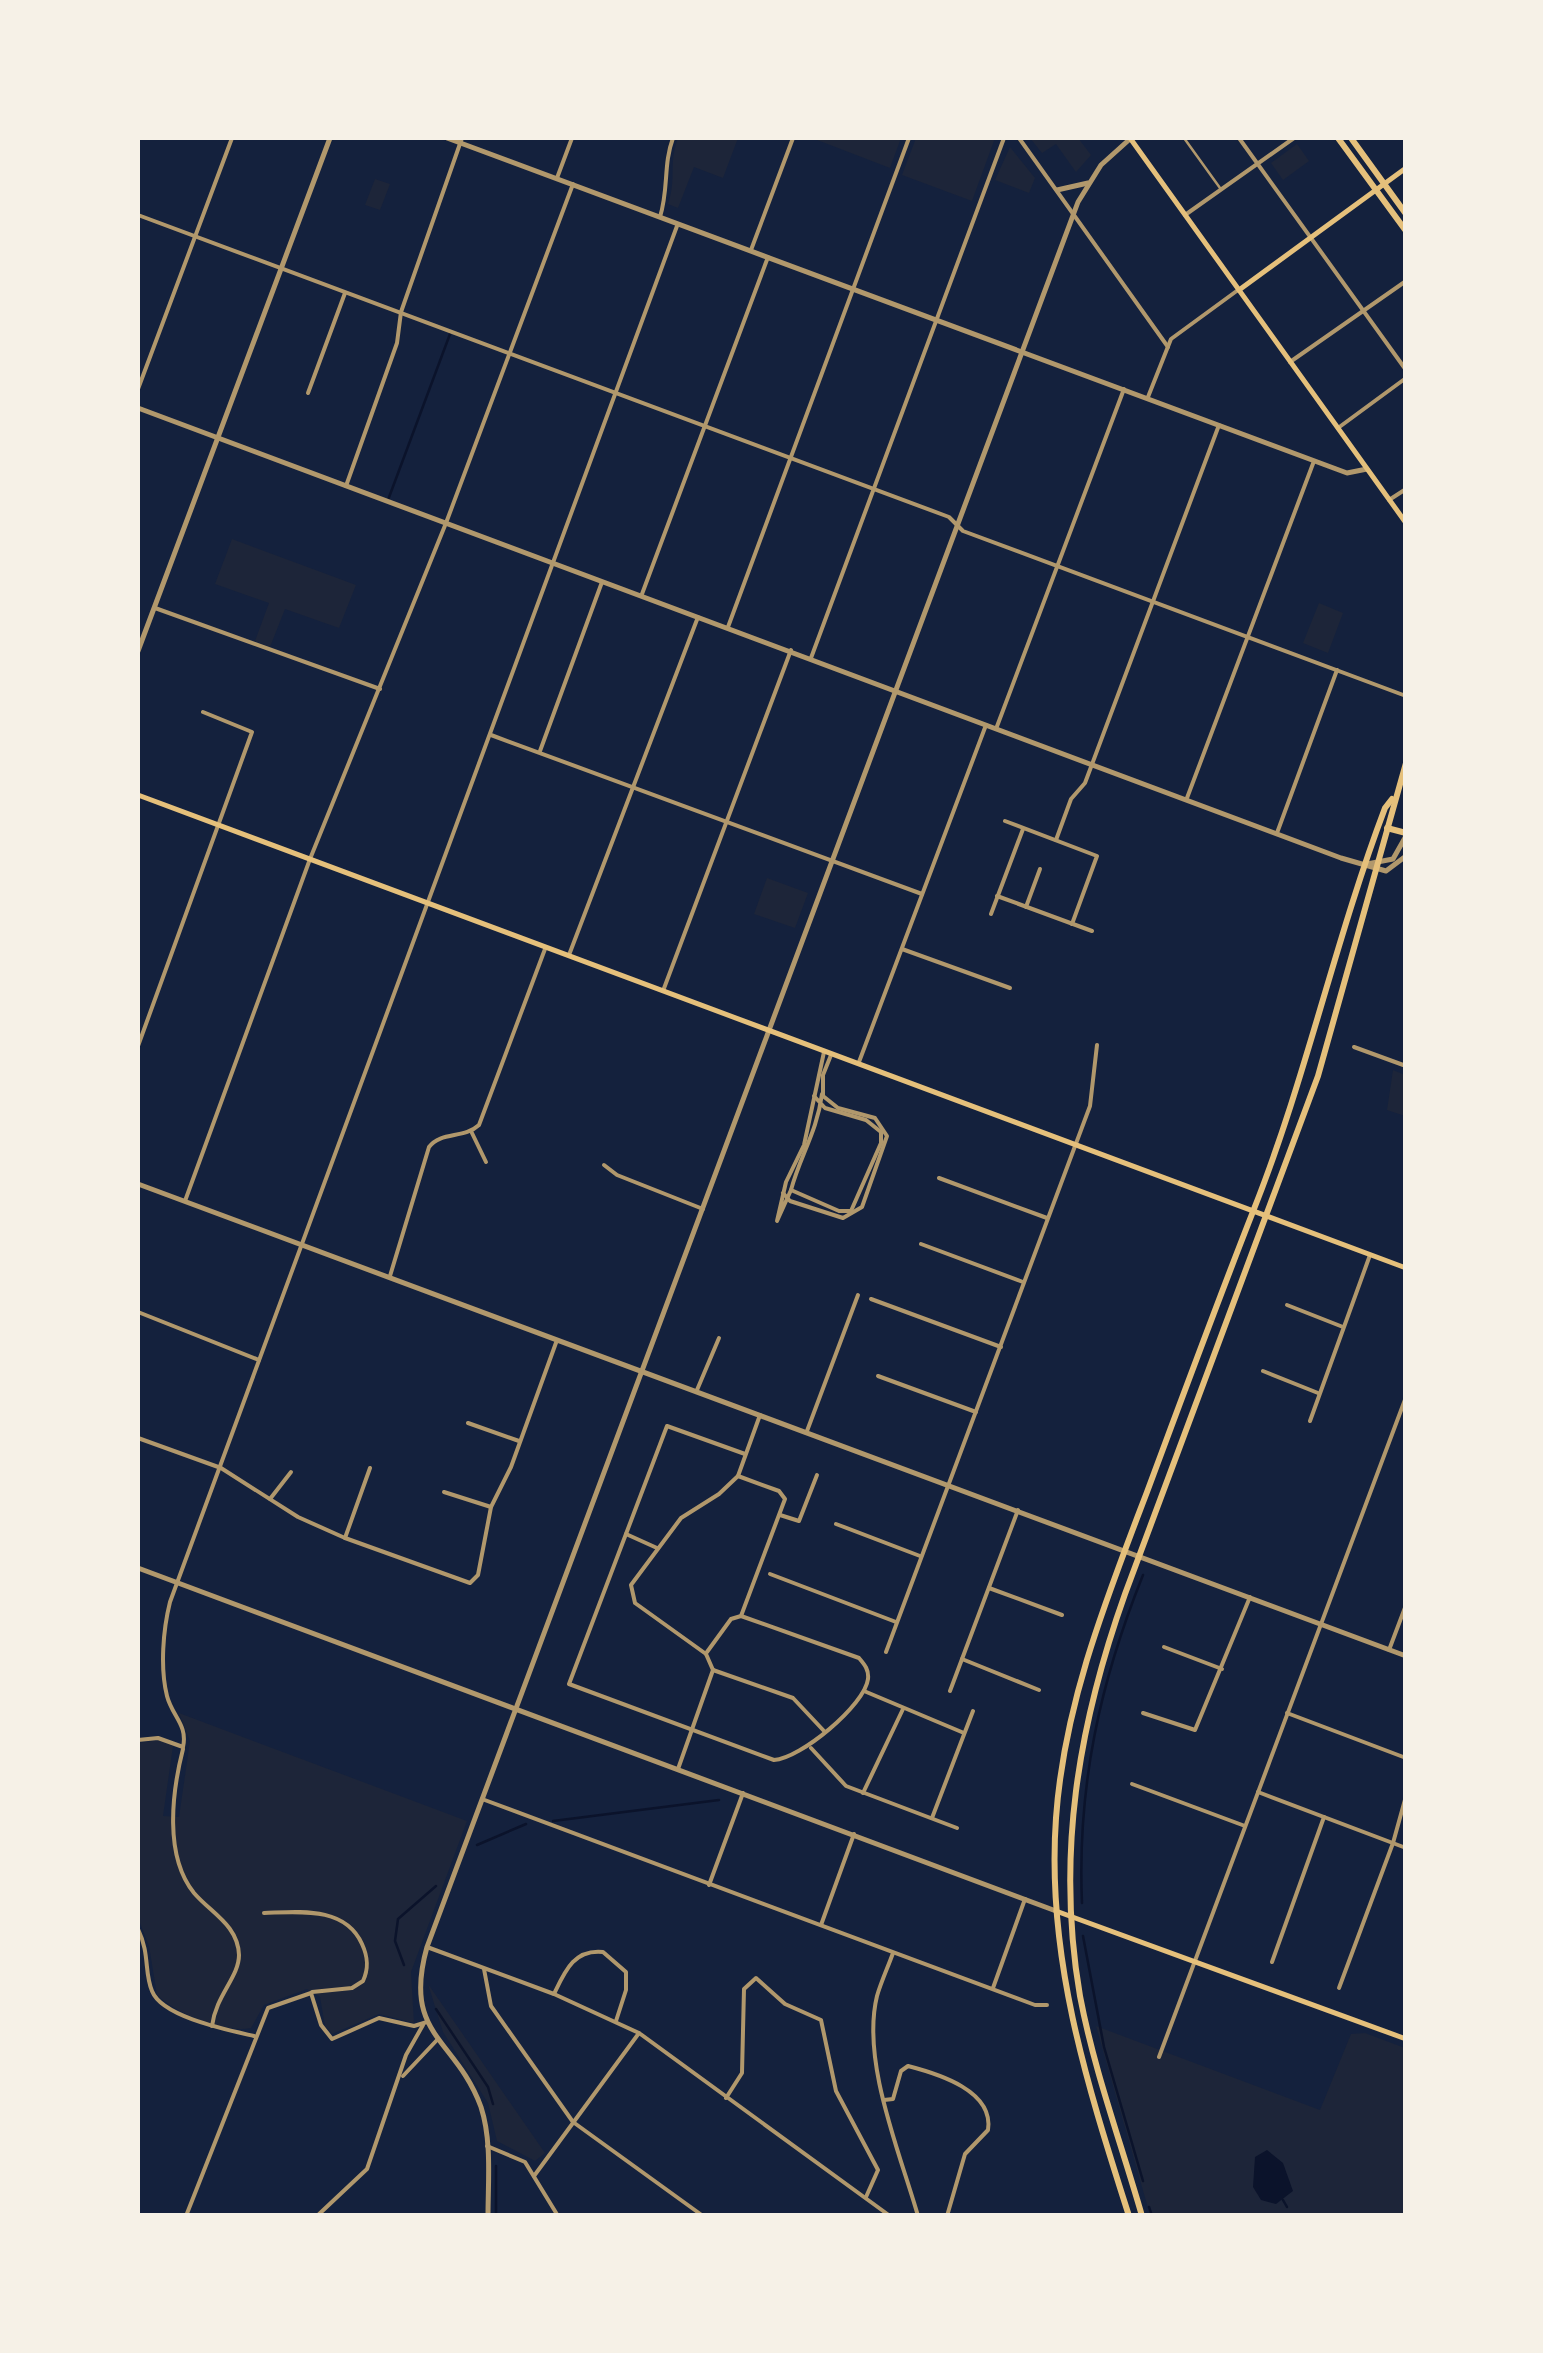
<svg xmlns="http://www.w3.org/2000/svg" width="1543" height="2353" viewBox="0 0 1543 2353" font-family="Lato,sans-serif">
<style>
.green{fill:#1d2539}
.water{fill:#0b132b}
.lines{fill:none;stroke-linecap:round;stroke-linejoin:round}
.stream{stroke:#0b132b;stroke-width:2.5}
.pedestrian{stroke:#b1986c;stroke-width:2.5}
.minor{stroke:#b1986c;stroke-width:4}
.tertiary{stroke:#b1986c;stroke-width:5}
.secondary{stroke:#e5c07b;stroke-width:5}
.primary{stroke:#e5c07b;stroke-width:6}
</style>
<rect width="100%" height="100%" fill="#14213d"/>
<g class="green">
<path d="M678,138H738L723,178L694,167L678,208L668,204C677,178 668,165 678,138Z"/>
<polygon points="812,138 901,138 890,168"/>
<polygon points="916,138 995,138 972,201 902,175"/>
<polygon points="1030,138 1078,138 1091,155 1076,172 1056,144 1042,153"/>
<polygon points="1297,144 1309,161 1283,180 1271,163"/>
<polygon points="1010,147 1035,178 1029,193 995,180"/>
<polygon points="375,179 390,184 380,210 365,205"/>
<polygon points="232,539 356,585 339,628 285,609 270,647 255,641 269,603 215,584"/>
<polygon points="1319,603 1343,613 1328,653 1303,643"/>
<polygon points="767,878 808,893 795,928 754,914"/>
<polygon points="1393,1070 1405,1075 1405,1116 1387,1110"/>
<path d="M179,1713L467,1821L411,1972L414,2023L379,2014L332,2034L325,2026L320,1997L307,1989L264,2005L251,2028C226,2034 175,2013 157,1995L149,1946L138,1918V1743L159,1740L173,1746L163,1816L179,1817L190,1741Z"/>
<polygon points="428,1984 545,2153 535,2161 497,2141 488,2103 443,2032"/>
<polygon points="1096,2026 1320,2110 1351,2034 1365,2033 1405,2048 1405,2215 1150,2215"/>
</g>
<polygon class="water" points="1267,2150 1283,2163 1293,2191 1276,2204 1261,2200 1253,2187 1255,2157"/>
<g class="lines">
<g class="stream">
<polyline points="388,500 450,334"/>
<polyline points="553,1821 719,1800"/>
<polyline points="477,1845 526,1824"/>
<path d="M1082,1903C1077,1786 1100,1682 1143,1575"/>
<polyline points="1083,1936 1104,2047 1143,2181"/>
<polyline points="404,1965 395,1941 398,1919 436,1886"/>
<polyline points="436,2009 488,2087 493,2104"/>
<polyline points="496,2166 496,2216"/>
<polyline points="1283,2200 1287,2207"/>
<polyline points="1149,2207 1152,2216"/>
</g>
<polyline class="pedestrian" points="1184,138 1220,188"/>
<g class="minor">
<polyline points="1019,138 1168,347"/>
<polyline points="1239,138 1406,370"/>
<polyline points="557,178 572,138"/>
<polyline points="138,215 949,517 963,531 1406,696"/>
<polyline points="1185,215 1294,138"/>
<path d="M660,217C669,188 663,165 673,138"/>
<polyline points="751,250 793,138"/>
<polyline points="1290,362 1406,281"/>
<polyline points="138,389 232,138"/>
<polyline points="308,393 345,293"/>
<polyline points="1148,397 1171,339 1238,290"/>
<polyline points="1338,428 1406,378"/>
<polyline points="346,486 397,343 401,312 462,138"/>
<polyline points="1389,500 1406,489"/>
<polyline points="642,594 768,257"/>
<polyline points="155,608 380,689"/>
<polyline points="728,627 909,138"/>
<polyline points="811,658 1004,138"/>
<polyline points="996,729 1124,389"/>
<polyline points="491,735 922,894"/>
<polyline points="540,751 602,582"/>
<polyline points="1187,798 1314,461"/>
<polyline points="1005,821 1097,856 1072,924"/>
<polyline points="1277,833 1337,670"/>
<polyline points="1056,840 1071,799 1085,783 1219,425"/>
<polyline points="997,896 1092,931"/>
<polyline points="1026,907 1040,869"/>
<polyline points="991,914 1023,829"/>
<polyline points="902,949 1010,988"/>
<polyline points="569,955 698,617"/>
<polyline points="663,991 791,650"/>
<polyline points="138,1046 252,732 203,712"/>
<polyline points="1354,1047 1406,1066"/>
<polyline points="859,1062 986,725"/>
<path d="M814,1096L825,1108L866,1120L881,1132V1143L851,1211H839L791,1190C800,1156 817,1132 822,1094"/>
<polyline points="471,1131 486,1162"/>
<polyline points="604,1165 617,1175 703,1209"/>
<polyline points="939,1178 1047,1218"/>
<polyline points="791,1190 777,1221 786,1182 804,1145 824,1052"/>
<polyline points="783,1193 790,1201 843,1218 862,1207 887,1136 875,1118 838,1108 823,1096 823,1075 831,1055"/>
<polyline points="185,1201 310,859 446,523 573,184"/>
<polyline points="921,1244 1023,1282"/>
<path d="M390,1276L429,1147C441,1131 464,1139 479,1125L545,949"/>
<polyline points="871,1299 1001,1347"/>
<polyline points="1287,1305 1343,1327"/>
<polyline points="138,1312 259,1360"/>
<polyline points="1263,1371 1318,1393"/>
<polyline points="878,1376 976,1412"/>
<polyline points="697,1390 719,1338"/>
<polyline points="1310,1421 1370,1255"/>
<polyline points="468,1423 519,1441"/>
<polyline points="807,1431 858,1295"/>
<polyline points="138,1438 221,1468 298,1517 345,1538 470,1583 478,1575 491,1507 511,1467 557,1340"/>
<polyline points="444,1492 491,1507"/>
<polyline points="270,1499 291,1472"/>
<polyline points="780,1515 799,1521 817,1475"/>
<polyline points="836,1524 920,1556"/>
<polyline points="626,1534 657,1548"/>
<polyline points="345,1538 370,1468"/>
<polyline points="770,1574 896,1622"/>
<polyline points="989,1588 1062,1615"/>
<path d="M741,1616L859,1658C865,1665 869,1670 868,1679C865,1705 800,1759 774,1760L569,1684L667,1426L745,1454"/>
<polyline points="1164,1647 1222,1669"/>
<polyline points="1389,1650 1406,1605"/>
<polyline points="707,1652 731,1619 741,1616 785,1499 779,1491 738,1476"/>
<polyline points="886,1652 1090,1106 1097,1045"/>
<polyline points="706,1654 635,1603 631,1585 681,1518 719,1494 738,1476 760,1415"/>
<polyline points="706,1654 713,1670"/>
<polyline points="962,1659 1039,1690"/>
<polyline points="713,1670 793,1698 824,1731"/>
<polyline points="864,1691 964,1733"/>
<polyline points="950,1691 1018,1510"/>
<polyline points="1143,1713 1195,1730 1250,1597"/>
<polyline points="1287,1713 1406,1758"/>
<path d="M138,1740L158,1738L183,1747C188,1725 172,1716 167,1696C160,1668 163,1630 170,1602L677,226"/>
<polyline points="811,1748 846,1786 957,1828"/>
<path d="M183,1749C172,1792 164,1856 194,1893C211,1913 238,1925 239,1955C239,1977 216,1995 212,2026"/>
<polyline points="678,1769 713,1670"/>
<polyline points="1132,1784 1245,1826"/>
<polyline points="1258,1792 1406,1848"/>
<polyline points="863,1793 903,1709"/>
<polyline points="482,1799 1035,2005 1047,2005"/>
<polyline points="932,1818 973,1711"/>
<polyline points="709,1885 743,1793"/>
<path d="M264,1913C299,1912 345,1906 362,1944C368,1957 369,1968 363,1981L352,1988L312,1992"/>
<polyline points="821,1925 854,1834"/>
<path d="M138,1929C150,1954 144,1972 152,1991C162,2017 228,2030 254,2036"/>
<polyline points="427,1947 554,1994 639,2033 890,2216"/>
<path d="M893,1953C888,1967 881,1982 877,1996C861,2061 900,2153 918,2216"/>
<polyline points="1272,1962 1324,1817"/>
<polyline points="484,1969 491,2006 573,2122 703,2216"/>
<polyline points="993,1988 1025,1899"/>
<polyline points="1339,1988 1393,1843 1406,1796"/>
<path d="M554,1994C565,1971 574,1949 603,1952L626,1972V1990L616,2021"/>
<polyline points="1159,2057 1406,1397"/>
<polyline points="403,2076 437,2040"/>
<polyline points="726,2098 742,2073 744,1989 756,1978 785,2004 821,2020 836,2091 878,2170 866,2197"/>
<path d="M884,2100L893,2099L901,2071L908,2066C939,2074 994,2091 988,2130L965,2154L947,2216"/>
<polyline points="487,2146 525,2162 558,2216"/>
<polyline points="534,2176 639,2033"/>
<polyline points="186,2216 268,2008 311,1993 321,2025 332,2039 379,2018 414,2026 427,2022"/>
<polyline points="317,2216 367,2169 406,2055 423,2025"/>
</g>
<g class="tertiary">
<polyline points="447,138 1347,473 1367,469"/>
<polyline points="1057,190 1088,183"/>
<polyline points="138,408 1341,858 1386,871 1406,856"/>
<polyline points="138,651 330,138"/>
<polyline points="1367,864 1393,859 1406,836"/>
<polyline points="138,1184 1406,1656"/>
<polyline points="138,1568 1056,1911"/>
<path d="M488,2216C488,2181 492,2141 481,2107C456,2038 402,2036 427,1947L1078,202L1101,165L1131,138"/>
</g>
<g class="secondary">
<polyline points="1130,138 1406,523"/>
<polyline points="1239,290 1406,168"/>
<polyline points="138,795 1406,1268"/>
<polyline points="1056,1911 1406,2039"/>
</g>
<g class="primary">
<polyline points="1338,138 1406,231"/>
<polyline points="1351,138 1406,214"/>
<polyline points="1387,828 1406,833"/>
<path d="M1129,2216C1087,2084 1046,1957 1056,1818C1064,1704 1107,1597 1147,1492C1182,1398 1217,1303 1254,1209C1306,1078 1335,940 1385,808L1392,799"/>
<path d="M1142,2216C1121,2143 1094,2070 1080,1996C1056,1856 1078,1726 1125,1594L1318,1076L1406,763"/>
</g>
</g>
<rect width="1543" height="2353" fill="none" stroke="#f6f1e7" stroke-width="280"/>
</svg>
